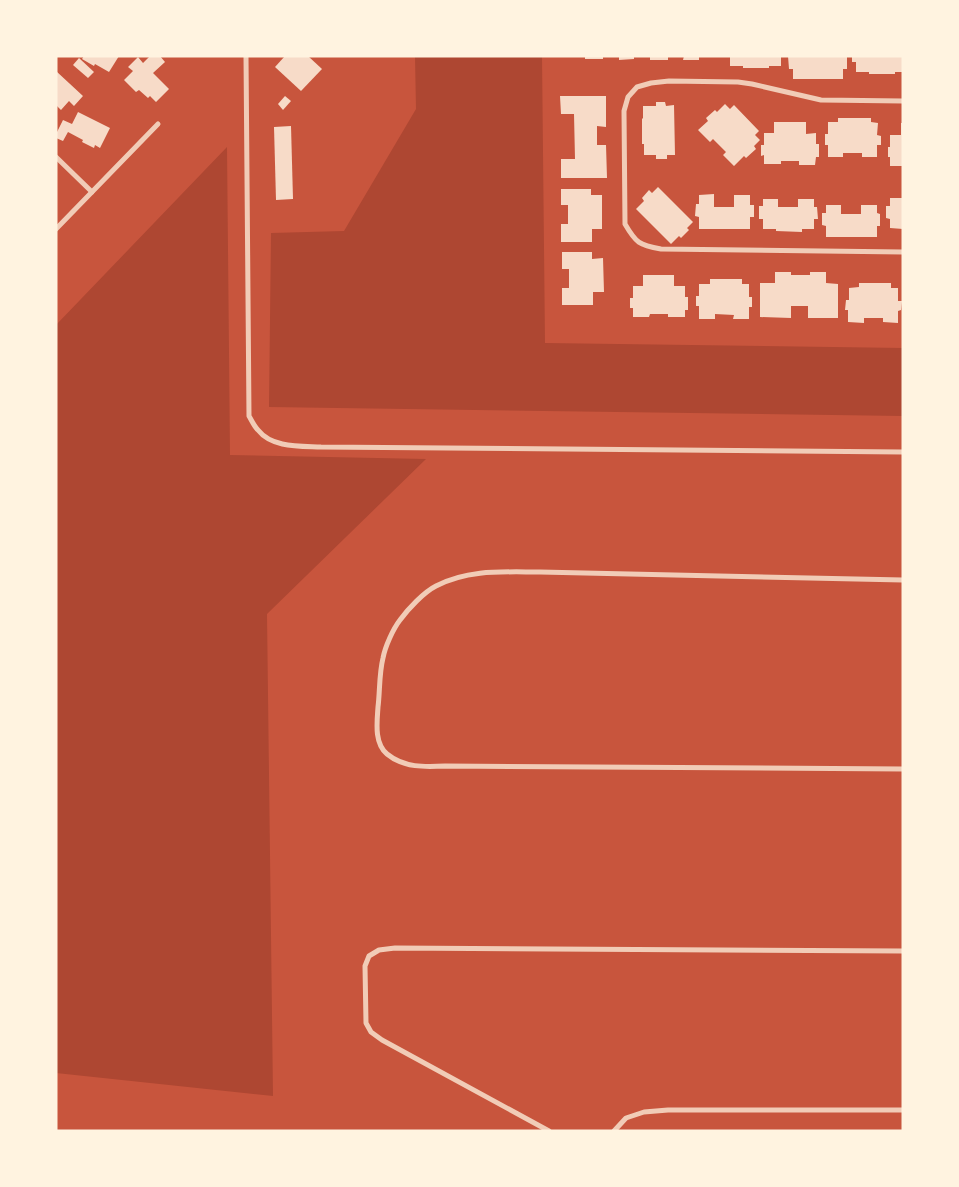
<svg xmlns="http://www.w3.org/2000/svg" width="959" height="1187" viewBox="0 0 959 1187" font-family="'Archivo Narrow',sans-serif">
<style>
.green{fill:#ae4732}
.building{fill:#f7dbc8}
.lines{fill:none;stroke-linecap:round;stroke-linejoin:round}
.minor{stroke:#f1ccb7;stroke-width:5}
</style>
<rect width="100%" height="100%" fill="#c8553d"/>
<g class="green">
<polygon points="415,56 542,56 545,343 903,348 903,416 269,407 271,233 344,231 416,109"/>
<polygon points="227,147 230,455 426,459 267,614 273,1096 56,1073 56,325"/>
</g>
<g class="building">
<polygon points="84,56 119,56 109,72 95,64 94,66 82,59"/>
<polygon points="150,56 160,56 165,62 153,73 169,89 156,102 150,96 148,98 139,90 136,92 124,80 133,71 128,67 138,57 143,63"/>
<polygon points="285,56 308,56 322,69 301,91 275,67"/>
<rect x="585" y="56" width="18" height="3"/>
<polygon points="619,56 634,56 634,59 619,60"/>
<rect x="650" y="56" width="18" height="4"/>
<polygon points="684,56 699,56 699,60 683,60"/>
<polygon points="730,56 781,56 781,66 769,66 769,68 743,68 743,66 730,66"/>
<polygon points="788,56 847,56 847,69 843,69 843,79 793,79 793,69 789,69"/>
<polygon points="852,56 903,56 903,72 895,72 895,74 869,74 869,72 856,72 856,62 852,62"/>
<polygon points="79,58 94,72 88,78 73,65"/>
<polygon points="56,71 83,96 74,106 69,101 61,110 56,105"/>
<polygon points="285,96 291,101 283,110 278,104"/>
<polygon points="560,96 606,96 606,127 597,126 597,145 606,145 607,178 561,178 561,159 575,159 574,114 561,114"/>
<polygon points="656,102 665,102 666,106 674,105 675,155 667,155 667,159 656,159 656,155 644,155 644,144 642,144 642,119 643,118 643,106 656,106"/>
<polygon points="725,104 730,109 734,105 759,131 755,135 760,140 754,146 756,149 746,158 744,156 734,166 723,155 726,152 713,139 710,142 698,130 708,121 706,118 715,110 717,112"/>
<polygon points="78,112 110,128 100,148 95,145 94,148 82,142 83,140 68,132 63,141 56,138 56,134 63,120 72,124"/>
<polygon points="838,118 871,118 871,122 878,123 877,135 881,136 881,145 877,145 877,157 862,157 862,153 843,153 843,157 828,157 828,145 825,145 825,134 828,134 828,122 838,122"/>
<polygon points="774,122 806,122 806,134 816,133 816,144 819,144 819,157 816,157 815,165 799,165 799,161 781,161 781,164 764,164 764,155 761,156 761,145 764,145 764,133 774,133"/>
<polygon points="901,123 903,123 903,166 890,166 890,157 888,157 888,147 890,147 890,135 901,135"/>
<polygon points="291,126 293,199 276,200 274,127"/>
<polygon points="658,187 693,222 687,228 689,230 681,238 679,236 671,244 636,209 644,201 642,198 649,190 652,193"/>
<polygon points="561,189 591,189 591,195 602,195 602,229 592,229 592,242 561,242 561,224 568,224 568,205 561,205"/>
<polygon points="714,194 714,207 734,207 734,195 750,195 750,205 754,205 754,217 750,217 750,229 699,229 699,217 695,216 696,204 699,204 699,195"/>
<polygon points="890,198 903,198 903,229 890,228 890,219 886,218 886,206 890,206"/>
<polygon points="763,199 778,199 778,207 798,207 798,199 814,199 814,207 817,207 818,219 814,219 814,229 802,229 802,232 776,231 776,229 763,229 763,219 759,219 759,206 763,206"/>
<polygon points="826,205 841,205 841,214 861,214 861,205 877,205 877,213 880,214 880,226 877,226 877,237 826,237 826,226 822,225 822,213 826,213"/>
<polygon points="562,252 592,252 592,259 603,258 604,292 593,292 593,305 562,305 562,288 569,288 569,269 562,269"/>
<polygon points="775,272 791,272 791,275 810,275 810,272 826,272 826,283 838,284 838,318 808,318 808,306 791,306 791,318 760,317 760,283 775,283"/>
<polygon points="643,275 674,275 674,286 685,286 685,297 688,297 688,310 685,310 685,317 668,317 668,314 650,314 649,317 633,317 633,308 630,308 630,298 633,298 633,286 643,286"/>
<polygon points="710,279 742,279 742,284 749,284 749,297 752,297 752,307 749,307 749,319 733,319 734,315 715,314 715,319 699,319 699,306 696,306 696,296 699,296 699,284 710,284"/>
<polygon points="859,283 891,283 891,288 898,288 898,301 902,301 901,310 898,311 898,323 883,322 883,318 864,318 864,323 848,322 848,310 845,310 846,300 849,300 849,288 859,287"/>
</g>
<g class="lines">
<g class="minor">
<path d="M246,56L249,416C252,421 254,426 258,430C272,448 300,446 321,447L903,452"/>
<path d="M903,101L821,100L752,84L738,82L669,81L651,83L637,87L628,97L624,111L625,224C636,243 639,245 661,249L903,252"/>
<polyline points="56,157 92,192"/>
<polyline points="56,229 158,124"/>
<path d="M903,580L540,572C504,572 469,569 436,586C424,592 408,609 400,620C393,629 385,647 383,658C379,674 380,691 378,707C377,722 374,743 387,754C404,768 425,767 445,766L903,769"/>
<polyline points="549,1131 382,1040 371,1032 366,1023 365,966 369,956 379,950 395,948 903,951"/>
<polyline points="614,1131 626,1118 644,1112 668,1110 903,1110"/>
</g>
</g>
<rect width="959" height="1187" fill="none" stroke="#fff3e0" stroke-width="115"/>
</svg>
